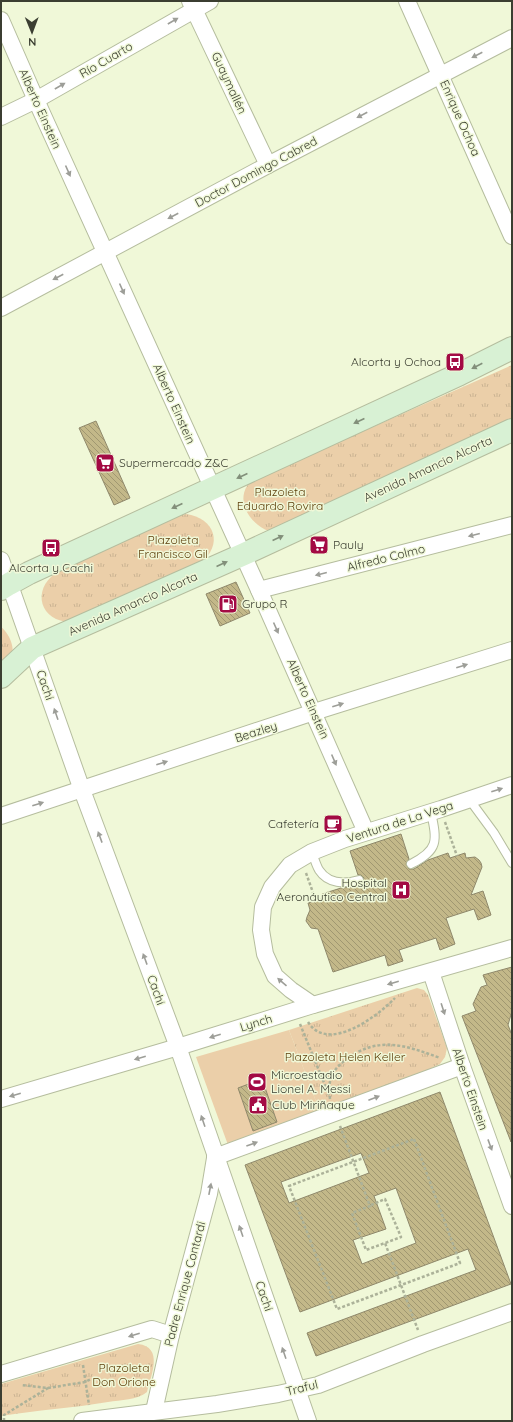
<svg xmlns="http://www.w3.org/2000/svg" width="513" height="1422" viewBox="0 0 513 1422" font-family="Quicksand,sans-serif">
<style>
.green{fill:#ebcfa9}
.park{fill:url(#park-tufts)}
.building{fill:url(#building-back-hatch);stroke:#8f886b;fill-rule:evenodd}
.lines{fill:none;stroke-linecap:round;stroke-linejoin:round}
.service-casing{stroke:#b5bd9e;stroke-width:10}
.minor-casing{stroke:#b5bd9e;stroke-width:18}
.secondary-casing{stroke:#b5bd9e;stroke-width:24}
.path{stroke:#acb299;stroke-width:2.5;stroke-dasharray:3 2;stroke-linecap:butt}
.service{stroke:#fff;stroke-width:8}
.minor{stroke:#fff;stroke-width:16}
.secondary{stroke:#d8f1d4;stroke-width:22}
.oneway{fill:#9d9e98}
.oneway2{fill:#828f7a}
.labels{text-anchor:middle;stroke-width:3;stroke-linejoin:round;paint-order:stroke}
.street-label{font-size:12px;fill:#3b3e31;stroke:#f0f8d8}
.poi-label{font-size:12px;fill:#3b3e31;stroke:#f0f8d8;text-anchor:start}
.park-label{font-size:12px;fill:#5f400d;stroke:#f0f8d8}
</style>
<defs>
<pattern id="park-tufts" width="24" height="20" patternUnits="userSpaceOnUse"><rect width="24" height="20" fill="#ebcfa9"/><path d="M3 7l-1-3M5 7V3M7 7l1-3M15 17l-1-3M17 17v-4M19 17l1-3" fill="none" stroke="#cab392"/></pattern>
<pattern id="building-back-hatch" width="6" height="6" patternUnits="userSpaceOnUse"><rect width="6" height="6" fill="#c3b889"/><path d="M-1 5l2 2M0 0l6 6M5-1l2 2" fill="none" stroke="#a09771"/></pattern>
</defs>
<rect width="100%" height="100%" fill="#f0f8d8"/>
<polygon class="green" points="289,1030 320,1112 228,1145 196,1057"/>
<g class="park">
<path d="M512,365V422L269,531C252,525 236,504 247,486C250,482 255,479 260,477Z"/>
<path d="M186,514C215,518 224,545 200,563L71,622C40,622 31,590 56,573L177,516Z"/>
<path d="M1,627C8,632 15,646 12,655C11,661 5,666 1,671Z"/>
<polygon points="417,988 424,990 428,995 447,1048 445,1057 440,1064 425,1071 320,1112 289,1030"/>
<path d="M138,1344C164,1347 151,1375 147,1392C137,1400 121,1400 108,1402C73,1408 37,1410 1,1416V1384Z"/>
</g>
<g class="building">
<polygon points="96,421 130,498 114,505 79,428"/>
<polygon points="236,582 250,613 220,626 206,594"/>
<polygon points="401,834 409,859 406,864 409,869 414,869 428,860 448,853 450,858 465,853 466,858 475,857 479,860 481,863 482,867 471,895 483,891 491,915 478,920 474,909 446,918 455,944 440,950 436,938 399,950 403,961 388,966 385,955 333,972 318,929 311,928 306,921 307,917 310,910 308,903 324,898 322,894 341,888 354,887 362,884 364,878 361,875 358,875 350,851"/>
<polygon points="512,967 512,1011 508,1025 512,1035 511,1142 462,1016 476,1011 473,1004 481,987 487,985 483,975"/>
<polygon points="262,1079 277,1122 253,1131 238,1088"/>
<path d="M440,1092L511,1284L316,1356L307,1333L476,1270L468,1249L300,1312L245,1165ZM361,1153L369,1173L289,1203L281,1182ZM396,1188L416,1243L362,1264L353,1240L386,1229L374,1196Z"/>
</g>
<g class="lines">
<defs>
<g id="service">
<polyline points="469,799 494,833 512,863"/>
<path d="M312,852C314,858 316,865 319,870C328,884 345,884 359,880"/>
<path d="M411,864C439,850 437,841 431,812"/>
</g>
<g id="minor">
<polyline points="190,1 268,165"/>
<polyline points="407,1 512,236"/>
<polyline points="1,20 36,100 259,590 366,832"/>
<polyline points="1,117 36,100 210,1"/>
<polyline points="1,308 268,165 512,38"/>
<polyline points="1,560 82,790 178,1047 308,1421"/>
<polyline points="259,590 512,525"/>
<polyline points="1,816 314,712 512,650"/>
<polyline points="431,972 462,1066 512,1206"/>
<polyline points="313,1005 291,990 275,976 265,954 261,930 263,907 272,887 290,865 312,852 345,839 441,809 512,785"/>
<polyline points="1,1099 178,1047 313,1005 512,948"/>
<polyline points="215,1157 462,1066"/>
<polyline points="1,1374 152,1329 171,1335"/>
<polyline points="154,1411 171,1335 209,1194 215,1158"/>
<polyline points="82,1421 217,1404 278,1394 318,1385 423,1344 512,1312"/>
</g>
<g id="secondary">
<polyline points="1,589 9,584 29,573 460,374 512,348"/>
<polyline points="1,677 32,648 242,555 512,430"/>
</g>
</defs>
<use href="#service" class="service-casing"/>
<use href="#minor" class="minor-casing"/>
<use href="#secondary" class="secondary-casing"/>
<g class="path">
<polyline points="445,822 457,856"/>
<polyline points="306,873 316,901"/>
<path d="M308,1022C328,1054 378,1016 395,998"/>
<polyline points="300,1024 329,1095"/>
<path d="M330,1099C328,1081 330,1073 344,1061C377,1035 405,1045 440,1058"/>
<polyline points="340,1126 370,1206 352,1213 366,1250 385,1243 418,1330"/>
<polygon points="414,1139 460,1263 337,1309 289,1186"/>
<polyline points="371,1205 385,1199 401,1237 385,1243"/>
<polyline points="83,1365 89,1405"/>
<polyline points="48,1388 85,1382 91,1379"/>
<polyline points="4,1421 4,1415 48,1388 21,1385"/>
</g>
<use href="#service" class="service"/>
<use href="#minor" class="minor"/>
<use href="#secondary" class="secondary"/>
</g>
<defs><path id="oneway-solid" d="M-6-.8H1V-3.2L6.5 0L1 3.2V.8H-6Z"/></defs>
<g class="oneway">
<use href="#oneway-solid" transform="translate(173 21) rotate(-30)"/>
<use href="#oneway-solid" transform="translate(477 55) rotate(153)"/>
<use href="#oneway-solid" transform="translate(60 86) rotate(-30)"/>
<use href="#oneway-solid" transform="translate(362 115) rotate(152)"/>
<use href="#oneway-solid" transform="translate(68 171) rotate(66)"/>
<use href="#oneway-solid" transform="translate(173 216) rotate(152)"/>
<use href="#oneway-solid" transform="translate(58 277) rotate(152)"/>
<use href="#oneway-solid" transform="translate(122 289) rotate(66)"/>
<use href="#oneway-solid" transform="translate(474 535) rotate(166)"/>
<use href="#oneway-solid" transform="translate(321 574) rotate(166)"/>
<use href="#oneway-solid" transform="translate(276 628) rotate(66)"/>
<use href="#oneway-solid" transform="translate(462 666) rotate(-17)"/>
<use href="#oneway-solid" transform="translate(338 705) rotate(-17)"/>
<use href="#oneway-solid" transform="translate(56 714) rotate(-109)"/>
<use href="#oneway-solid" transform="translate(334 760) rotate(67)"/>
<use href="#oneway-solid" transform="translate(162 763) rotate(-18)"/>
<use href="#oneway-solid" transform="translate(497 790) rotate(-18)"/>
<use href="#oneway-solid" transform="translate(38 804) rotate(-18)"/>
<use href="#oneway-solid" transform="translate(100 837) rotate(-110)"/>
<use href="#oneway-solid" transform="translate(145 959) rotate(-110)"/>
<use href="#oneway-solid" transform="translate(282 982) rotate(-139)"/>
<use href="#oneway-solid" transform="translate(393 983) rotate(164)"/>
<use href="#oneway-solid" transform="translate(443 1009) rotate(72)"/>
<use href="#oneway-solid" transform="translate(215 1036) rotate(163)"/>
<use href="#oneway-solid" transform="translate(140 1058) rotate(164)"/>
<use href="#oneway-solid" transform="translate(15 1095) rotate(164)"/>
<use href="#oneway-solid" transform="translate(374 1098) rotate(-21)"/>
<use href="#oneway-solid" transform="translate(203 1121) rotate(-109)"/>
<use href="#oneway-solid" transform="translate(252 1144) rotate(-20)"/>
<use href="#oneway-solid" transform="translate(490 1145) rotate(70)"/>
<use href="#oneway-solid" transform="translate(210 1189) rotate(-79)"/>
<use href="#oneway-solid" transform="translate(241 1231) rotate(-109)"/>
<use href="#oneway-solid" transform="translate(134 1335) rotate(163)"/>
<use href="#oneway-solid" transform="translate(284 1353) rotate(-109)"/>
</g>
<g class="oneway2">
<use href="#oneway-solid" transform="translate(477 366) rotate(153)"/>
<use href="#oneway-solid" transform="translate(359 421) rotate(155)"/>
<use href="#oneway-solid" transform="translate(242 476) rotate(155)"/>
<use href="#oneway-solid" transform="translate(177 506) rotate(155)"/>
<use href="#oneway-solid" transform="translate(278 538) rotate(-25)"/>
<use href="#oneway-solid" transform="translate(222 564) rotate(-24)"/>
</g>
<defs>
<symbol id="bus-square" viewBox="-11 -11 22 22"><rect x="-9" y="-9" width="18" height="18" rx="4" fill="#a30a44" stroke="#f0f8d8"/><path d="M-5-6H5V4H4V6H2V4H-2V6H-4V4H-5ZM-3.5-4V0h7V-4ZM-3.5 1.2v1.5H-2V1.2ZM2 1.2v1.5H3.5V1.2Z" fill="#fff"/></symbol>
<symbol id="supermarket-square" viewBox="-11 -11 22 22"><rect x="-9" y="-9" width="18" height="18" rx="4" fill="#a30a44" stroke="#f0f8d8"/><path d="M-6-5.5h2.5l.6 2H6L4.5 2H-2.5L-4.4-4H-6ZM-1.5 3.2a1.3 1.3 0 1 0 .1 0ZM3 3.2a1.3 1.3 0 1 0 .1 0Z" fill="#fff"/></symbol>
<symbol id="fuel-square" viewBox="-11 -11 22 22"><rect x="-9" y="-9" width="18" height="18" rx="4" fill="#a30a44" stroke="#f0f8d8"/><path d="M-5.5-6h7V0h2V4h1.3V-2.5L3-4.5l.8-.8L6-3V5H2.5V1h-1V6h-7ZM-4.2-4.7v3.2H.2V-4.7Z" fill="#fff"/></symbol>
<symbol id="cafe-square" viewBox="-11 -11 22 22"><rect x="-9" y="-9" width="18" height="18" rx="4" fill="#a30a44" stroke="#f0f8d8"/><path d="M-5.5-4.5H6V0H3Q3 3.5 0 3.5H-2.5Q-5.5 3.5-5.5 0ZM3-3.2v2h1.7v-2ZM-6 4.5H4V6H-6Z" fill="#fff"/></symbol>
<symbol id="hospital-square" viewBox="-11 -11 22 22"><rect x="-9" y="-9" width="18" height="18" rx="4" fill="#a30a44" stroke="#f0f8d8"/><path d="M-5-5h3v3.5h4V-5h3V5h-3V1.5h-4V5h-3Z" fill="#fff"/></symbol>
<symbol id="stadium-square" viewBox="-11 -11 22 22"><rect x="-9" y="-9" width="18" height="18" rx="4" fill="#a30a44" stroke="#f0f8d8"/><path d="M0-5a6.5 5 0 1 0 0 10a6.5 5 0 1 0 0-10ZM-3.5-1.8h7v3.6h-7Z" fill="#fff"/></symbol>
<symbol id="civic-square" viewBox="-11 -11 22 22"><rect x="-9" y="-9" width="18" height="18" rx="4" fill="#a30a44" stroke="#f0f8d8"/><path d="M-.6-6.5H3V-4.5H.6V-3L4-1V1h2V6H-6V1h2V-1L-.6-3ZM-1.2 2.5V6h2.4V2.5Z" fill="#fff"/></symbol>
</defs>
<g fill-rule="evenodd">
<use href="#bus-square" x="444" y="351" width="22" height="22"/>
<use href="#supermarket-square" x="94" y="452" width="22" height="22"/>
<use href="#supermarket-square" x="308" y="534" width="22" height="22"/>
<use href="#bus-square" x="40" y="537" width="22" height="22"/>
<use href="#fuel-square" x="217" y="593" width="22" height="22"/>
<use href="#cafe-square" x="322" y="813" width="22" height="22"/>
<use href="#hospital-square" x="390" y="879" width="22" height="22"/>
<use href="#stadium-square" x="246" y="1071" width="22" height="22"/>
<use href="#civic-square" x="247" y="1094" width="22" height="22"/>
</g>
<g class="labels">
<g class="street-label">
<text transform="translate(106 60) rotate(-30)" y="4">Río Cuarto</text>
<text transform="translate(229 83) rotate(65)" y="4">Guaymallén</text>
<text transform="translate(40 109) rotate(66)" y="4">Alberto Einstein</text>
<text transform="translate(460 118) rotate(66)" y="4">Enrique Ochoa</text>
<text transform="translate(256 172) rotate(-28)" y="4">Doctor Domingo Cabred</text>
<text transform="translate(174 404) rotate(66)" y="4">Alberto Einstein</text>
<text transform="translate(428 469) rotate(-25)" y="4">Avenida Amancio Alcorta</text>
<text transform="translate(386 558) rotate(-14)" y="4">Alfredo Colmo</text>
<text transform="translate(133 604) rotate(-24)" y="4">Avenida Amancio Alcorta</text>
<text transform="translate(45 685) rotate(71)" y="4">Cachi</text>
<text transform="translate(308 699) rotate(66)" y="4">Alberto Einstein</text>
<text transform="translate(256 732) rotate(-18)" y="4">Beazley</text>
<text transform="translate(400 822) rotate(-18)" y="4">Ventura de La Vega</text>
<text transform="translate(156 990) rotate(70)" y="4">Cachi</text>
<text transform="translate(256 1023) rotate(-17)" y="4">Lynch</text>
<text transform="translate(470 1089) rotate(71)" y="4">Alberto Einstein</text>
<text transform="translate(185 1284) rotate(-75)" y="4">Padre Enrique Contardi</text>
<text transform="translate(264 1296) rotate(71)" y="4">Cachi</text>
<text transform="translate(302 1388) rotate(-14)" y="4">Traful</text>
</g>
<g class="poi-label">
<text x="441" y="366" text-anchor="end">Alcorta y Ochoa</text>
<text x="119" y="467">Supermercado Z&amp;C</text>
<text x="333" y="549">Pauly</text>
<text x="51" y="572" text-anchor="middle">Alcorta y Cachi</text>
<text x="242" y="608">Grupo R</text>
<text x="319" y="828" text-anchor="end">Cafetería</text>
<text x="387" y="887" text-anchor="end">Hospital<tspan x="387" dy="14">Aeronáutico Central</tspan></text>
<text x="271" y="1079">Microestadio<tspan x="271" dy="14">Lionel A. Messi</tspan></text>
<text x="272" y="1109">Club Miriñaque</text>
</g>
<g class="park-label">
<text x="280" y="496">Plazoleta<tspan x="280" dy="14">Eduardo Rovira</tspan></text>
<text x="173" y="544">Plazoleta<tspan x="173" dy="14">Francisco Gil</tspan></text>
<text x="345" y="1061">Plazoleta Helen Keller</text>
<text x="124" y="1372">Plazoleta<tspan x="124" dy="14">Don Orione</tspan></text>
</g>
</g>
<rect width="513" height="1422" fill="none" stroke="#3b3e31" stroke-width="4"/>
<g transform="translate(32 32) rotate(179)" stroke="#f0f8d8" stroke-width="3" paint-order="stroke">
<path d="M0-3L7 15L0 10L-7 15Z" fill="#3b3e31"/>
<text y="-6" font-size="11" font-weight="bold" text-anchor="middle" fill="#3b3e31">N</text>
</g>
</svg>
